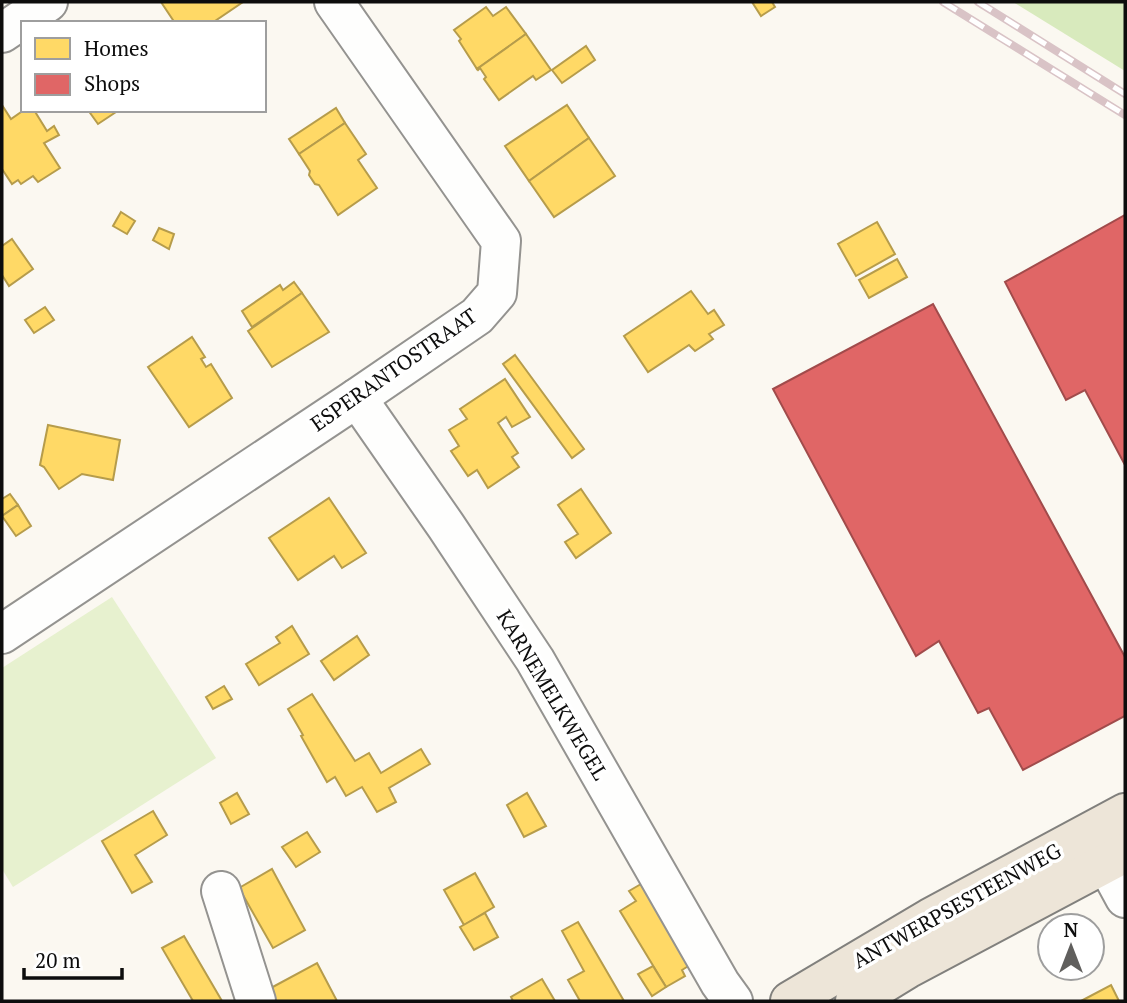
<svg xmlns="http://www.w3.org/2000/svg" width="1127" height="1003" viewBox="0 0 1127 1003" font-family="'PT Serif',serif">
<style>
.green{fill:#e7f1cf}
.forest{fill:#d8eabd}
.homes{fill:#ffd966;stroke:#b69c4b;stroke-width:2}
.shops{fill:#e06666;stroke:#a14b4b;stroke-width:2}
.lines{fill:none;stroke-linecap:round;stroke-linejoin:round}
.minor-casing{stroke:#949390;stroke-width:42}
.major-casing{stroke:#81807d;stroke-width:42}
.minor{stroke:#fefefd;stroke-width:38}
.major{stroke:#ede5d8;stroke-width:38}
.rail-casing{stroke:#d9c3c6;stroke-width:8}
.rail{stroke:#fff;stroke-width:5;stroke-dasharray:16;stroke-linecap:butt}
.labels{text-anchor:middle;stroke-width:7;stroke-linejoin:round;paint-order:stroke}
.street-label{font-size:21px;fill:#0d0d0d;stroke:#fff}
</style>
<rect width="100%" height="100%" fill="#fbf8f1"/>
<polygon class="green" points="112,597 216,758 13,887 2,869 2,668"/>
<polygon class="forest" points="1013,2 1125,2 1125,71"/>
<g class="homes">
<polygon points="161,2 243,2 212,23 175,23"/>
<polygon points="752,2 772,2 775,7 761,16"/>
<polygon points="486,7 493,16 506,7 526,34 477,69 459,41 461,39 454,30"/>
<polygon points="526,34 551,70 536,80 533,76 499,100 484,79 486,77 480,68 478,70 477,69"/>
<polygon points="586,46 595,60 562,83 552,70"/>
<polygon points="2,105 11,119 24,110 34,110 47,131 54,126 59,135 44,143 60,168 38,182 33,176 21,184 18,180 12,184 2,169"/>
<polygon points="567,105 589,138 529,181 505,146"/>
<polygon points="336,108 345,123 299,154 289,139"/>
<polygon points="88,110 119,110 98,124"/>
<polygon points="345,123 366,154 358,160 377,188 338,215 319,185 315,184 309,175 310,171 299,154"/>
<polygon points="589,138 615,176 554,217 529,181"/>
<polygon points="121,212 135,221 127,234 113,226"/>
<polygon points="877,222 895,254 856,276 838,244"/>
<polygon points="159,228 174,234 169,249 153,240"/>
<polygon points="12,239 33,269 9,286 2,275 2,246"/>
<polygon points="897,259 907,277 869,298 859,280"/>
<polygon points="294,282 302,293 252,327 242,311 280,285 283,290"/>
<polygon points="691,291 708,314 714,310 724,325 709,334 713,339 695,351 689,345 648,372 624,336"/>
<polygon points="302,293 329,332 272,367 248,331"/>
<polygon points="45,307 54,320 34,333 25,320"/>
<polygon points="192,337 205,357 201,359 206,367 211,364 232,398 189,427 148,367"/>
<polygon points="515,355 584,449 572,458 503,364"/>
<polygon points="505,379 530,417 512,427 506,417 498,423 518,453 512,457 519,467 488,488 477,470 468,476 451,451 459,446 449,430 467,419 460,409"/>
<polygon points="48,425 120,440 113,480 82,474 59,489 44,467 40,465"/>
<polygon points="581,489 611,533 576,558 565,542 578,534 558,505"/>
<polygon points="10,494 18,505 2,516 2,499"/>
<polygon points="329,498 366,553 342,568 334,556 298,580 269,538"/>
<polygon points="18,505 31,526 16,536 2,516"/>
<polygon points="292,626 309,654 259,685 246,664 280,643 276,637"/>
<polygon points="357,636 369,655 334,680 321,661"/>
<polygon points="224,686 232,699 213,709 206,697"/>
<polygon points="312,694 355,761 369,753 381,773 421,749 430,764 389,788 396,802 377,812 362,787 346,796 335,777 327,782 301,736 303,735 288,709"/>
<polygon points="237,793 249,814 231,824 220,803"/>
<polygon points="527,793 546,826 524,837 507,805"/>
<polygon points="153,811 167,835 135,855 152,882 132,893 102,841"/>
<polygon points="307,832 320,852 296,867 282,847"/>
<polygon points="272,869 305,930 273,948 239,888"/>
<polygon points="475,873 494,907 464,925 444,890"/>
<polygon points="641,884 690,965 682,970 685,976 666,987 620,911 636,901 629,891"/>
<polygon points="485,913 498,937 474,950 460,927"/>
<polygon points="578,922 624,1001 580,1001 568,980 584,971 562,931"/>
<polygon points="184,936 222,1001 193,1001 162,948"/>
<polygon points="317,963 337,1001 276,1001 269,989"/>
<polygon points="653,966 666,987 652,996 638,974"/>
<polygon points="542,979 555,1001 513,1001 511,997"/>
<polygon points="1111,985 1119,1001 1081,1001"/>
</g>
<g class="shops">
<polygon points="1125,215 1125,465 1085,390 1066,400 1005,282"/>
<polygon points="933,304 1125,657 1125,716 1023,770 989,708 978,713 939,641 916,656 773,389"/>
</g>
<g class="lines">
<defs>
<g id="minor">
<polyline points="2,33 48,2"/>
<polyline points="357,398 446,526 535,660 720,983 733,1001"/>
<polyline points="2,634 357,398 477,316 497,293 501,241 334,2"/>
<polyline points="1118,831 1106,863 1125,898"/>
<polyline points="221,891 256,1001"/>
</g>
<g id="major">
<polyline points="790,1001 930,918 1125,813"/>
<polyline points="855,1001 907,969 1125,853"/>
</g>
</defs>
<use href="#minor" class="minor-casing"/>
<use href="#major" class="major-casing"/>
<use href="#minor" class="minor"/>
<use href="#major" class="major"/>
<defs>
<g id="rail">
<polyline points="943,2 1125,115"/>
<polyline points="978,2 1125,94"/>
</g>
</defs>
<use href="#rail" class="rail-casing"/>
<use href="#rail" class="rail"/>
</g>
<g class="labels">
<g class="street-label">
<text transform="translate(394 370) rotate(-35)" y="7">ESPERANTOSTRAAT</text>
<text transform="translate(552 695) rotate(59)" y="7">KARNEMELKWEGEL</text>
<text transform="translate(957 906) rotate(-29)" y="7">ANTWERPSESTEENWEG</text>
</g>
</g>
<rect width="1127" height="1003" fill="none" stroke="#0d0d0d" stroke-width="7"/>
<rect x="21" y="21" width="245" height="91" fill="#ffffff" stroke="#9e9e9e" stroke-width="2"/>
<rect x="35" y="38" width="35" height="21" fill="#ffd966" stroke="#9e9e9e" stroke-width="2"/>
<text x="84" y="56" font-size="21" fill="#0d0d0d">Homes</text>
<rect x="35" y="74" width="35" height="21" fill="#e06666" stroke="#9e9e9e" stroke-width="2"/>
<text x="84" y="91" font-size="21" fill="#0d0d0d">Shops</text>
<g transform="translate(1071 947)"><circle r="33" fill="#ffffff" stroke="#9e9e9e" stroke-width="2"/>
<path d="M0-5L12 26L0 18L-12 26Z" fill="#605f5d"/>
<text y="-10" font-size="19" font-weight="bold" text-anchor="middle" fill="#0d0d0d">N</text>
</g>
<path d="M24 968v10h98v-10" fill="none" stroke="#0d0d0d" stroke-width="3.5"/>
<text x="35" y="968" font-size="21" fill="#0d0d0d" stroke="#ffffff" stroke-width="5" paint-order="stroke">20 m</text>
</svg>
